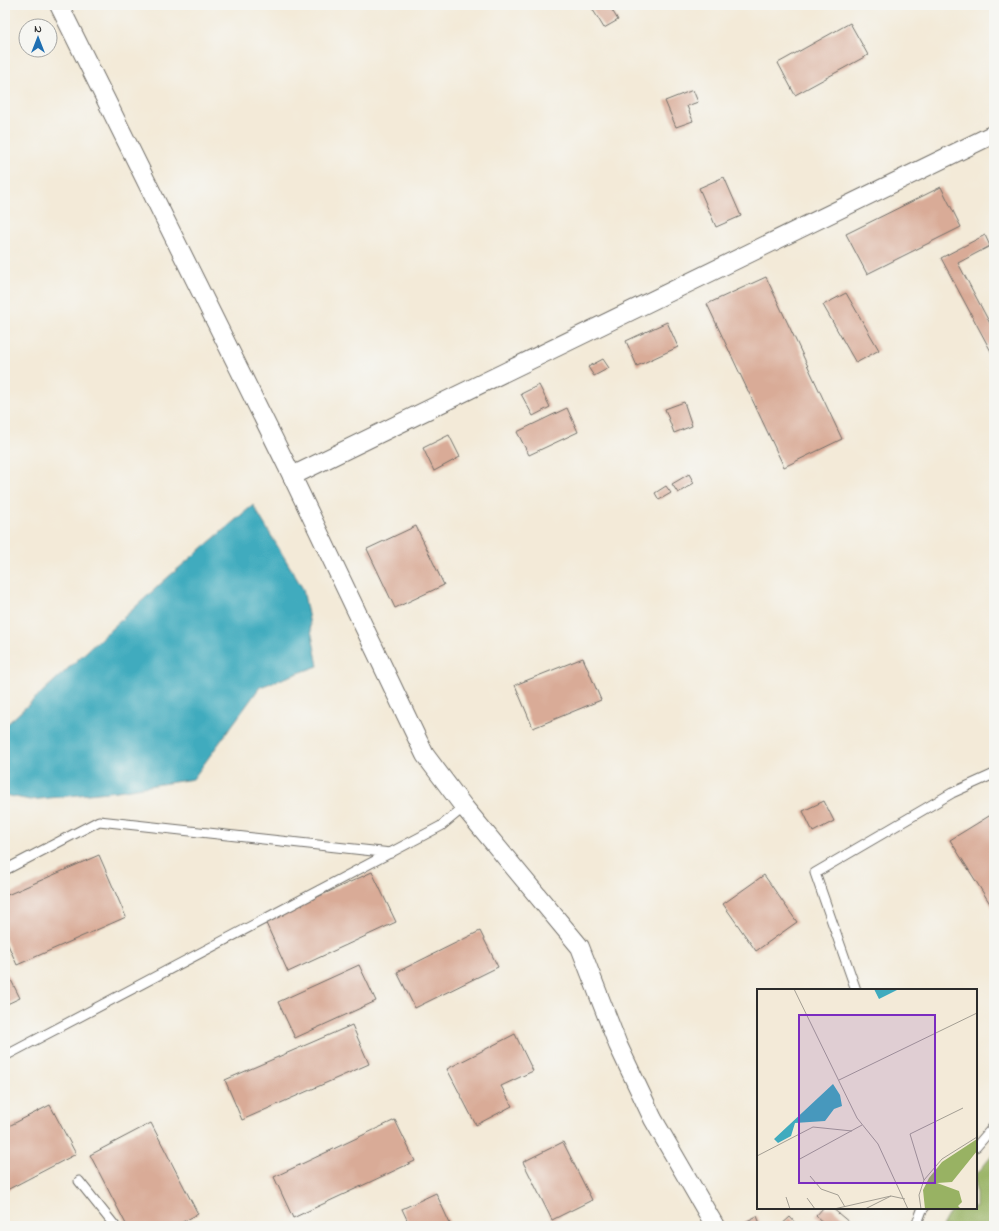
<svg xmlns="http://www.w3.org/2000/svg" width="999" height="1231" viewBox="0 0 999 1231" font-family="'Indie Flower',sans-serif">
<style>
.forest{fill:#98b263;stroke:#626e47}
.water{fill:#3fabbe;stroke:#356b74}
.building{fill:#d9ab97}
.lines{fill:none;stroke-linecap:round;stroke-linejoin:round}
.lane-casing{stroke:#716e68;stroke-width:11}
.street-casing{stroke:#716e68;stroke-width:20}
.lane{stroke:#fff;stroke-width:9}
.street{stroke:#fff;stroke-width:18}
.inset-road{fill:none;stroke:#a39e93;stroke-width:1}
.view{fill:#7b2cbf;fill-opacity:0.15;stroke:#7b2cbf;stroke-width:2}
.inset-edge{fill:none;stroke:#2b2b2b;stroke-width:2}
</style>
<rect width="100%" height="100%" fill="#f6f6f2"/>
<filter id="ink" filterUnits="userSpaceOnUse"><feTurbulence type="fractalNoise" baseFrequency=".025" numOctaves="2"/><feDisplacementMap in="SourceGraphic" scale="8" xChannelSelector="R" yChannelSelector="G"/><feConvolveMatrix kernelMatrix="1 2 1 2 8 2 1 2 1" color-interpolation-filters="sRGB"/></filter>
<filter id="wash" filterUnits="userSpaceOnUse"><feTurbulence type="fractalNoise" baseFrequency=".012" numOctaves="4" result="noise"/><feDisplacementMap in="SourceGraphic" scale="16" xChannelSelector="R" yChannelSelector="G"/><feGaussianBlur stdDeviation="0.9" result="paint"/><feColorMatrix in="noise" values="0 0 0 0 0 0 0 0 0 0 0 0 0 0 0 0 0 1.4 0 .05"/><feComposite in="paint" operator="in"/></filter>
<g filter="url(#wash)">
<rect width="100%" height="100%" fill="#f3ead8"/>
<polygon class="forest" points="994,1153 994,1226 942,1226 952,1208 976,1208 976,1175"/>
<polygon class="water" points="253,505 303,589 318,666 260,687 193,779 117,791 30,800 5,795 5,726 167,578"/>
<g id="blocks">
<g class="building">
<polygon points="590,5 609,5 618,20 604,28"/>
<polygon points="850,23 868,55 795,95 778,63"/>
<polygon points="693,90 698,102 687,106 693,121 676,127 665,101"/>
<polygon points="724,177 741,216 716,227 699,188"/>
<polygon points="941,187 961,227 867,274 846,234"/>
<polygon points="985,235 990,246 958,263 994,331 994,357 941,258"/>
<polygon points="766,277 842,439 784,467 707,304"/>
<polygon points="846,293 879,350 856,363 823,305"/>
<polygon points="667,322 678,347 637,366 626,341"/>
<polygon points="603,359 609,368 594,376 588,367"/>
<polygon points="539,385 550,407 533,416 521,394"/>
<polygon points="684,402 692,426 674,433 665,409"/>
<polygon points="567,408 578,432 529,455 517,432"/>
<polygon points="449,435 460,457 434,471 423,448"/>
<polygon points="689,474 694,483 678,493 672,484"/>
<polygon points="666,486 671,493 659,500 655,493"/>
<polygon points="416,526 444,585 395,608 367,549"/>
<polygon points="583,658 601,700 533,728 515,685"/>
<polygon points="824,801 834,821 813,832 803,811"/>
<polygon points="994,813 994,910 950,840"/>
<polygon points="99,855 126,917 17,965 5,938 5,896"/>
<polygon points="372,872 396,922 288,972 265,921"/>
<polygon points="764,875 797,922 756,951 723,904"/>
<polygon points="480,931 498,967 415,1008 397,972"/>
<polygon points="359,965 376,1001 295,1038 278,1002"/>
<polygon points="8,974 20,998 5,1005 5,975"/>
<polygon points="352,1025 369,1064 242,1120 225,1080"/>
<polygon points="515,1034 533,1071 501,1086 512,1106 476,1125 447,1069"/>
<polygon points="50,1105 76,1154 5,1191 5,1128"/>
<polygon points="395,1120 415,1161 293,1218 274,1177"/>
<polygon points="151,1123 198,1214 175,1226 127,1226 90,1155"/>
<polygon points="563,1142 592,1200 552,1220 523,1162"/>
<polygon points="436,1193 451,1226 410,1226 402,1209"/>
<polygon points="823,1208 832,1208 850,1223 847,1226 827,1226 816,1216"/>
<polygon points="757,1216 761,1226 737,1226"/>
<polygon points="790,1217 798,1226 780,1226"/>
</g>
</g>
</g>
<g filter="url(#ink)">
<use href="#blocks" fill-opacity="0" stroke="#716e68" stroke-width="1"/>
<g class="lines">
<defs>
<g id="lane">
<polyline points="5,870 99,821 391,853"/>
<polyline points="856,990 815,873 952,793 994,774"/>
<polyline points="5,1056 441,826 464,807"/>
<polyline points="976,1147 994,1126"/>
<polyline points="79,1181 115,1226"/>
<polyline points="916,1226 922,1210 924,1208"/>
</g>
<g id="street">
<polyline points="59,5 292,476 425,755 464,807 580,947 618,1045 653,1119 715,1226"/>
<polyline points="292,476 994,134"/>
</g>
</defs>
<use href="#lane" class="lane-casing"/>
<use href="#street" class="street-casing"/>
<use href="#lane" class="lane"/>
<use href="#street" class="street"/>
</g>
</g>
<g transform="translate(757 989)">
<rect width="220" height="220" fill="#f3ead8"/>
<path d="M220,150V162L195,193L180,194L202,202L205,213L201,217L204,220H168L166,201L172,189L185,173Z" fill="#98b263"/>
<path d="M117,0H142L122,10ZM76,95L83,106L85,117L77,120L68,132L38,134L34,147L21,154L17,150Z" fill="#3fabbe"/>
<path class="inset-road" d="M37,0L100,129L121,155L151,220M82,91L220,24M0,167L56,138L95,142M41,171L105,136M53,187L64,200L81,206L88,218M167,191L153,145L206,119M29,208L33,220M50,209L58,220M77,220L134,207M108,220L134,207L148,210M164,220L162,206L167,191L185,170L220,148"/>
<path class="view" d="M42,26H178V194H42Z"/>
<rect width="220" height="220" class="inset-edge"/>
</g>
<rect width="999" height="1231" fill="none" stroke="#f6f6f2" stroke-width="20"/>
<g transform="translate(38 38)"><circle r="19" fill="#f6f6f2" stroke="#a5a5a2"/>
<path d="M0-3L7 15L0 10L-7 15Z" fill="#1f6fb2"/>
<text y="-6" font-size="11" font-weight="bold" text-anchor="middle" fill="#2b2b2b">N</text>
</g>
</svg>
